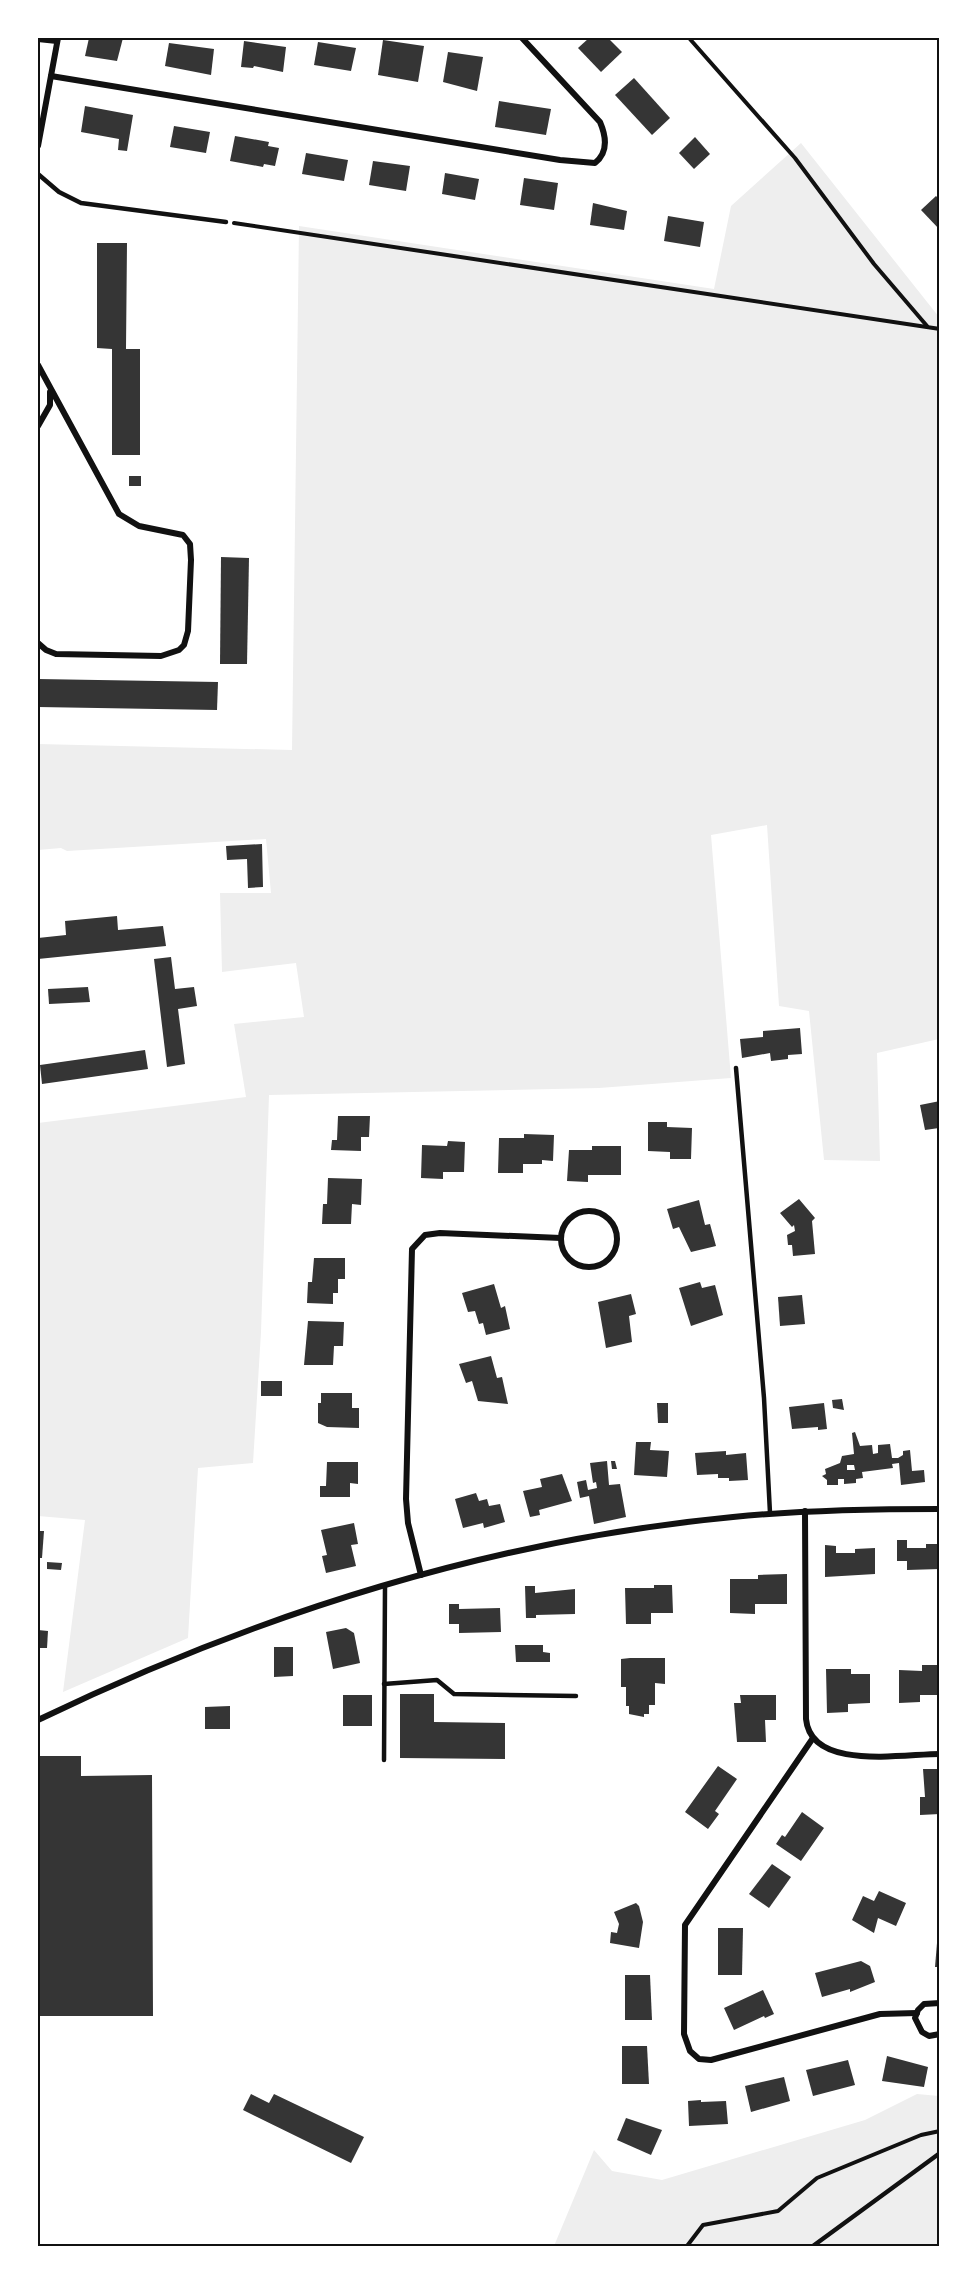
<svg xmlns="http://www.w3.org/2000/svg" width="977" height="2284" viewBox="0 0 977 2284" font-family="Inter,sans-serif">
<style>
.green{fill:#eee}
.building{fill:#353535;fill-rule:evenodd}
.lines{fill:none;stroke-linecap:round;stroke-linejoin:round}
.path{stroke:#111;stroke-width:4}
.service{stroke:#111;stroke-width:4.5}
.minor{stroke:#111;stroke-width:6}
.neatline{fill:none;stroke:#111;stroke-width:2}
</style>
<rect width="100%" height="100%" fill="#fff"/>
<g class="green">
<polygon points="801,143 939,317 939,1039 877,1053 880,1161 824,1160 809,1011 779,1006 767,825 711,835 731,1078 599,1088 269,1095 261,1332 253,1463 198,1468 188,1638 63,1692 85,1520 38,1516 38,1123 246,1097 234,1024 304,1017 296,963 222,972 220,893 271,893 266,839 67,851 61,848 38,850 38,744 292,750 299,226 714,289 731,206"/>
<polygon points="917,2094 939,2096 939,2246 554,2246 594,2150 612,2171 662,2180 865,2120"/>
</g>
<g class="building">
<polygon points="89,38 123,38 117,61 85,56"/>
<polygon points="589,38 608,38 622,52 601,72 578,48"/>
<polygon points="383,40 424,46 418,82 378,75"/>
<polygon points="244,41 286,47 283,72 254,66 253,68 241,67"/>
<polygon points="318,42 356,48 351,71 314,65"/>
<polygon points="169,43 214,49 211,75 165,66"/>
<polygon points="448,52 483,57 477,91 443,82"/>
<polygon points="634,78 670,118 652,135 615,95"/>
<polygon points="499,101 551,109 546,135 495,127"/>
<polygon points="85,106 133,115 127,151 118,150 119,139 81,132"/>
<polygon points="174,126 210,132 206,153 170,147"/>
<polygon points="235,136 269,142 268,146 279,148 275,166 264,164 263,167 230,161"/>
<polygon points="695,137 710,154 694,169 679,153"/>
<polygon points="306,153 348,160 344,181 302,174"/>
<polygon points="373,161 410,166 406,191 369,185"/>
<polygon points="445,173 479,179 475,200 442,194"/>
<polygon points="524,178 558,183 554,210 520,205"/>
<polygon points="936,196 940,200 940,230 921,210"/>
<polygon points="593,203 627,211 624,230 590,225"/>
<polygon points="668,216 704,222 700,247 664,241"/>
<polygon points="97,243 127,243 126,349 140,349 140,455 112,455 112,349 97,348"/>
<rect x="129" y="476" width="12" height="10"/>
<polygon points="221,557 249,558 247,664 220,664"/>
<polygon points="38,679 218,682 217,710 38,707"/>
<polygon points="262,844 263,887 248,888 247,859 227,860 226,846"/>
<polygon points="117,916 118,930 163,926 166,946 38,959 38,938 66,935 65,921"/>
<polygon points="171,957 175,989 194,987 197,1006 178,1009 185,1064 167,1067 154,959"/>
<polygon points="88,987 90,1002 49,1004 48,989"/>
<polygon points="800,1028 802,1054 788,1055 788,1059 771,1061 770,1053 742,1058 740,1039 763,1037 763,1031"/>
<polygon points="145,1050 148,1069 42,1084 40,1065"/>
<polygon points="940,1101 939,1128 925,1130 920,1105"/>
<polygon points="338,1116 370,1116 369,1137 361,1137 361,1151 331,1150 332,1140 337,1140"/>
<polygon points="648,1122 667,1122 667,1127 692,1128 691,1159 670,1159 670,1152 648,1151"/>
<polygon points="524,1134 554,1135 553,1161 542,1160 542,1164 523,1164 523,1173 498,1173 499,1138 524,1138"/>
<polygon points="448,1141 465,1142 464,1172 443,1172 443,1179 421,1178 422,1145 447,1146"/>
<polygon points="592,1146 621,1146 621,1175 588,1175 588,1182 567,1181 569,1150 592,1150"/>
<polygon points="328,1178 362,1179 361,1205 352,1204 351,1224 322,1224 323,1204 327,1204"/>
<polygon points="799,1199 815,1218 812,1221 815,1254 793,1256 792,1245 788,1245 787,1235 795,1231 794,1225 792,1227 780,1213"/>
<polygon points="699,1200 705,1225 710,1224 716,1246 691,1252 679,1227 673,1229 667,1209"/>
<polygon points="314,1258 345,1258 345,1279 338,1279 338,1293 333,1293 333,1304 307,1303 308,1282 312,1282"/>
<polygon points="700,1282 702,1288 715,1285 723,1315 691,1326 679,1288"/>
<polygon points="494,1284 501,1308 505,1306 510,1329 486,1335 483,1323 479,1324 475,1311 468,1312 462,1293"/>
<polygon points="631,1294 636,1314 629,1316 632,1342 606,1348 598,1302"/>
<polygon points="802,1295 805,1324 780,1326 778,1297"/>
<polygon points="308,1321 344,1322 343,1346 334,1346 333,1365 304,1365"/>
<polygon points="491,1356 497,1378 502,1377 508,1404 478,1401 472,1381 466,1383 459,1364"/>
<rect x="261" y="1381" width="21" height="15"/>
<polygon points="321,1393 352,1393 352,1408 359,1408 359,1428 327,1427 318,1423 318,1403 321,1403"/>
<polygon points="842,1399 844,1410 833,1408 832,1400"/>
<polygon points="657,1403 668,1403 668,1423 658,1423"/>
<polygon points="824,1403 827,1429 818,1430 818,1427 792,1429 789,1407"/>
<path d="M855,1432L860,1446L872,1445L873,1454L878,1453V1445L890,1444L892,1458H898L903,1455V1451L910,1450L912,1471L924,1470L925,1482L901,1485L899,1463L892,1464L893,1468L862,1472L863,1478L856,1479V1483L844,1484V1479H838V1485H827V1480L822,1476L826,1474L825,1469L840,1463L842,1456L854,1454L852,1433ZM847,1465H854L855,1470H847Z"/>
<polygon points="636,1442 651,1442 650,1450 669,1451 667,1477 634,1475"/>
<polygon points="726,1451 726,1455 746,1453 748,1480 729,1481 729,1478 718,1478 718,1474 697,1475 695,1453"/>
<polygon points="607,1461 609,1485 620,1484 626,1517 594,1524 589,1496 580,1498 577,1482 586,1480 588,1490 597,1488 596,1482 593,1483 590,1463"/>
<polygon points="611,1461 615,1461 617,1469 612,1469"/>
<polygon points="327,1462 358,1462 358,1484 350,1483 350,1497 320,1497 320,1486 326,1486"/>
<polygon points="562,1474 572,1501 539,1510 540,1515 530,1517 523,1491 542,1487 540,1479"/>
<polygon points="476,1493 479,1501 487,1499 489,1506 500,1504 505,1522 484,1528 483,1523 463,1528 455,1499"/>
<polygon points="354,1523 358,1544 351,1545 356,1566 326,1573 322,1556 327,1555 321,1530"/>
<polygon points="38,1531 44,1531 42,1558 38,1558"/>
<polygon points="897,1540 907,1540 907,1548 926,1548 926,1544 940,1544 940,1569 907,1570 907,1561 897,1561"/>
<polygon points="825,1545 836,1546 836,1553 855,1553 855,1549 875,1548 875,1574 825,1577"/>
<polygon points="47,1562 62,1563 61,1570 47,1569"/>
<polygon points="787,1574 787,1604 755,1604 755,1614 730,1613 730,1579 758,1579 758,1575"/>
<polygon points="654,1585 672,1585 673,1613 651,1613 651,1624 626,1624 625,1588 654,1588"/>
<polygon points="525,1586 535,1586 535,1593 575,1589 575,1614 536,1615 536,1618 526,1618"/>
<polygon points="449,1604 459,1604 459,1609 500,1608 501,1632 459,1633 459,1624 449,1624"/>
<polygon points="346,1628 354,1633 360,1663 333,1669 326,1632"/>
<polygon points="38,1630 48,1631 47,1648 38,1648"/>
<polygon points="515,1645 543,1645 543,1652 550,1653 550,1662 516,1662"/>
<polygon points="274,1647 293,1647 293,1676 274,1677"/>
<polygon points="630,1658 665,1658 665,1684 655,1683 655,1705 649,1705 649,1714 644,1714 644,1717 629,1714 629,1706 626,1706 626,1687 621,1687 621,1659"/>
<polygon points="922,1665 940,1665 940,1695 920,1695 920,1702 899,1703 899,1670 922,1671"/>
<polygon points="826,1669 851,1669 851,1674 870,1674 870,1703 848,1704 848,1712 827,1713"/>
<polygon points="400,1694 434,1694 434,1722 505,1723 505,1759 400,1758"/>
<rect x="343" y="1695" width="29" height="31"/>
<polygon points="740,1695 776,1695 776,1720 765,1720 766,1742 737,1742 734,1703 741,1703"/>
<polygon points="230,1706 230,1729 205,1729 205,1707"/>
<polygon points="38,1756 81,1756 81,1776 152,1775 153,2016 38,2016"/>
<polygon points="718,1766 737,1779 715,1811 719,1814 708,1829 685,1812"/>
<polygon points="923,1769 940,1769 940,1814 920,1815 920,1797 925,1797"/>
<polygon points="802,1812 824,1828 801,1861 776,1844 782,1835 785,1837"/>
<polygon points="772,1864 791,1877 769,1908 749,1894"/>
<polygon points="879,1891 906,1903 896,1926 878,1918 874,1933 852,1920 863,1896 874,1901"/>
<polygon points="636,1903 639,1906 643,1922 639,1948 610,1943 611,1932 617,1933 619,1924 614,1912"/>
<polygon points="718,1928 743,1928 742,1975 718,1975"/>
<polygon points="937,1943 940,1943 940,1967 935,1967"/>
<polygon points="861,1961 870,1966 875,1982 850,1992 850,1989 822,1997 815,1973"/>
<polygon points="625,1975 650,1975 652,2020 625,2020"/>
<polygon points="763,1990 774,2014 765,2018 764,2016 734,2030 724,2008"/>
<polygon points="622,2046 647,2046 649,2084 622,2084"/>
<polygon points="887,2056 928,2067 924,2087 882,2081"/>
<polygon points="848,2060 855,2085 813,2096 806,2070"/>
<polygon points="784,2077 790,2101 751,2112 745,2086"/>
<polygon points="251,2094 269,2103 274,2094 364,2137 351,2163 243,2110"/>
<polygon points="701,2100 701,2102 726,2101 728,2124 689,2126 688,2101"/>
<polygon points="626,2118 662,2130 651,2155 617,2140"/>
</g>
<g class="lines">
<g class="path">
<polyline points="689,38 795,158 874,264 927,326"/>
<polyline points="234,223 940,329"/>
<polyline points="687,2246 703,2225 778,2211 817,2178 921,2135 940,2131"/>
</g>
<g class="service">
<polyline points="38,174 59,192 81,203 226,222"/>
<polyline points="736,1068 764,1398 770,1513"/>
<polyline points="384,1684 437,1680 454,1694 576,1696"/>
<polyline points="384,1760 385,1586"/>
<polyline points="813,2246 940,2153"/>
</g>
<g class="minor">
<polyline points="38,39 57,41"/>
<path d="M51,76L560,160L595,163C609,152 606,136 600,122L522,38"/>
<polyline points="38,146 58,38"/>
<polyline points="38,365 119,514 139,526 183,535 190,544 191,560 188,631 184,645 179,650 161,656 56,654 46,650 38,643"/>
<polyline points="38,426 50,405 50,392"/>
<circle cx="589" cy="1239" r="28"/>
<path d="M805,1511L806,1719C811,1771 902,1754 940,1754"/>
<polyline points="421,1575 408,1523 406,1499 412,1249 425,1235 440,1233 561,1238"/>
<path d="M38,1720C256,1615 491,1540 733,1517C802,1510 870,1509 940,1509"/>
<polyline points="813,1738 685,1925 684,2034 690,2051 699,2059 711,2060 880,2014 917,2013"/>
<polyline points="940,2003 924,2004 918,2010 915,2018 922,2032 929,2036 940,2034"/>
</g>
</g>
<rect width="977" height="2284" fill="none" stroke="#ffffff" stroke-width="78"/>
<rect x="39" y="39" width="899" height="2206" class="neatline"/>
</svg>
